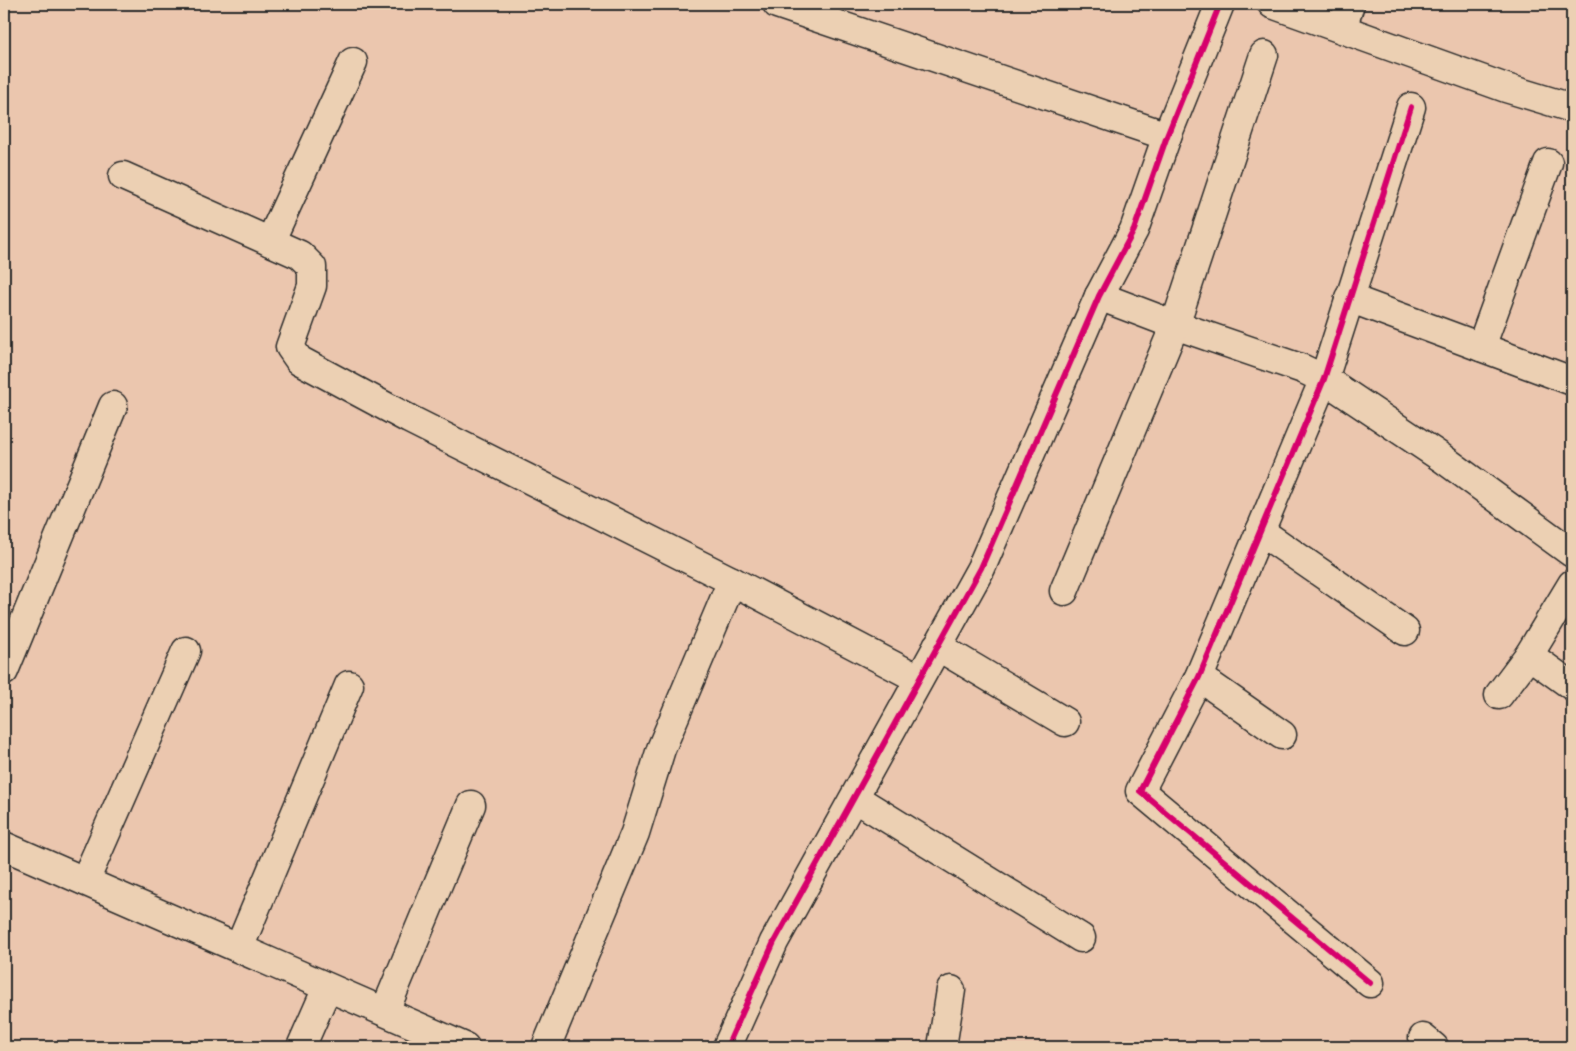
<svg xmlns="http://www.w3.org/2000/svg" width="1576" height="1051" viewBox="0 0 1576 1051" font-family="Mynerve,sans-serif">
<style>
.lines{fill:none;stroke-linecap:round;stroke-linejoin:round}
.minor-casing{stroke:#2b2b2b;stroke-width:31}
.minor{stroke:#ecd0b3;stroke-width:28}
.cycleway-casing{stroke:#ecd0b3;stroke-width:9}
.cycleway{stroke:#d6006c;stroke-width:6}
</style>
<rect width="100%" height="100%" fill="#ebc6ae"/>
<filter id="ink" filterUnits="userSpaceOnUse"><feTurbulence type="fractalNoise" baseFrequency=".02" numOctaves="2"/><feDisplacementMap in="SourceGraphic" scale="10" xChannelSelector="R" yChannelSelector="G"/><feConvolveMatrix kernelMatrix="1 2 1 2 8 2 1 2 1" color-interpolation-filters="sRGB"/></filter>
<g filter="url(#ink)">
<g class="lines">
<defs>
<g id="minor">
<polyline points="777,4 1167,136"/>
<polyline points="1272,4 1506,88 1572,108"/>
<polyline points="1342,29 1350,4"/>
<polyline points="123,176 300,255 312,267 312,286 290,347 299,360 409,419 732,581 919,679"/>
<polyline points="270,242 353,62"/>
<polyline points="1099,296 1175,325 1303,369 1324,379 1442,458 1572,553"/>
<polyline points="1349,298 1572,381"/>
<polyline points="1481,347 1548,163"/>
<polyline points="1260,531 1405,631"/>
<polyline points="1064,591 1175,325 1264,55"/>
<polyline points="937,646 1065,722"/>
<polyline points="1529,655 1572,686"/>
<polyline points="4,671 113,406"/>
<polyline points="1199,677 1282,735"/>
<polyline points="1499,695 1529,655 1572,584"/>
<polyline points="855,798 1081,938"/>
<polyline points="4,846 465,1047"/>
<polyline points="85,881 186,651"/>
<polyline points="239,948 349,685"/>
<polyline points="1370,983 1140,791 1199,677 1324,379 1411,107"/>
<polyline points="385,1011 471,805"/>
<polyline points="1423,1038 1434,1047"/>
<polyline points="301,1047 327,988"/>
<polyline points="546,1047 635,833 661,749 732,581"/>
<polyline points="727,1047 774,942 981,568 1099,296 1134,230 1167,136 1220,4"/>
<polyline points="942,1047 951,990"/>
</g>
</defs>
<use href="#minor" class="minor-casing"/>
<use href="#minor" class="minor"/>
<defs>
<g id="cycleway">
<polyline points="1370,983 1140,791 1199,677 1324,379 1411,107"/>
<polyline points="727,1047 774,942 981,568 1099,296 1134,230 1167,136 1220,4"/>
</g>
</defs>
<use href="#cycleway" class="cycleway-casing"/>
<use href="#cycleway" class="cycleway"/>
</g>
</g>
<rect width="1576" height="1051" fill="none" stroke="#ecd0b3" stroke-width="20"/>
<rect x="10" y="10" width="1556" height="1031" fill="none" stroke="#2b2b2b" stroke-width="2" filter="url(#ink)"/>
</svg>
